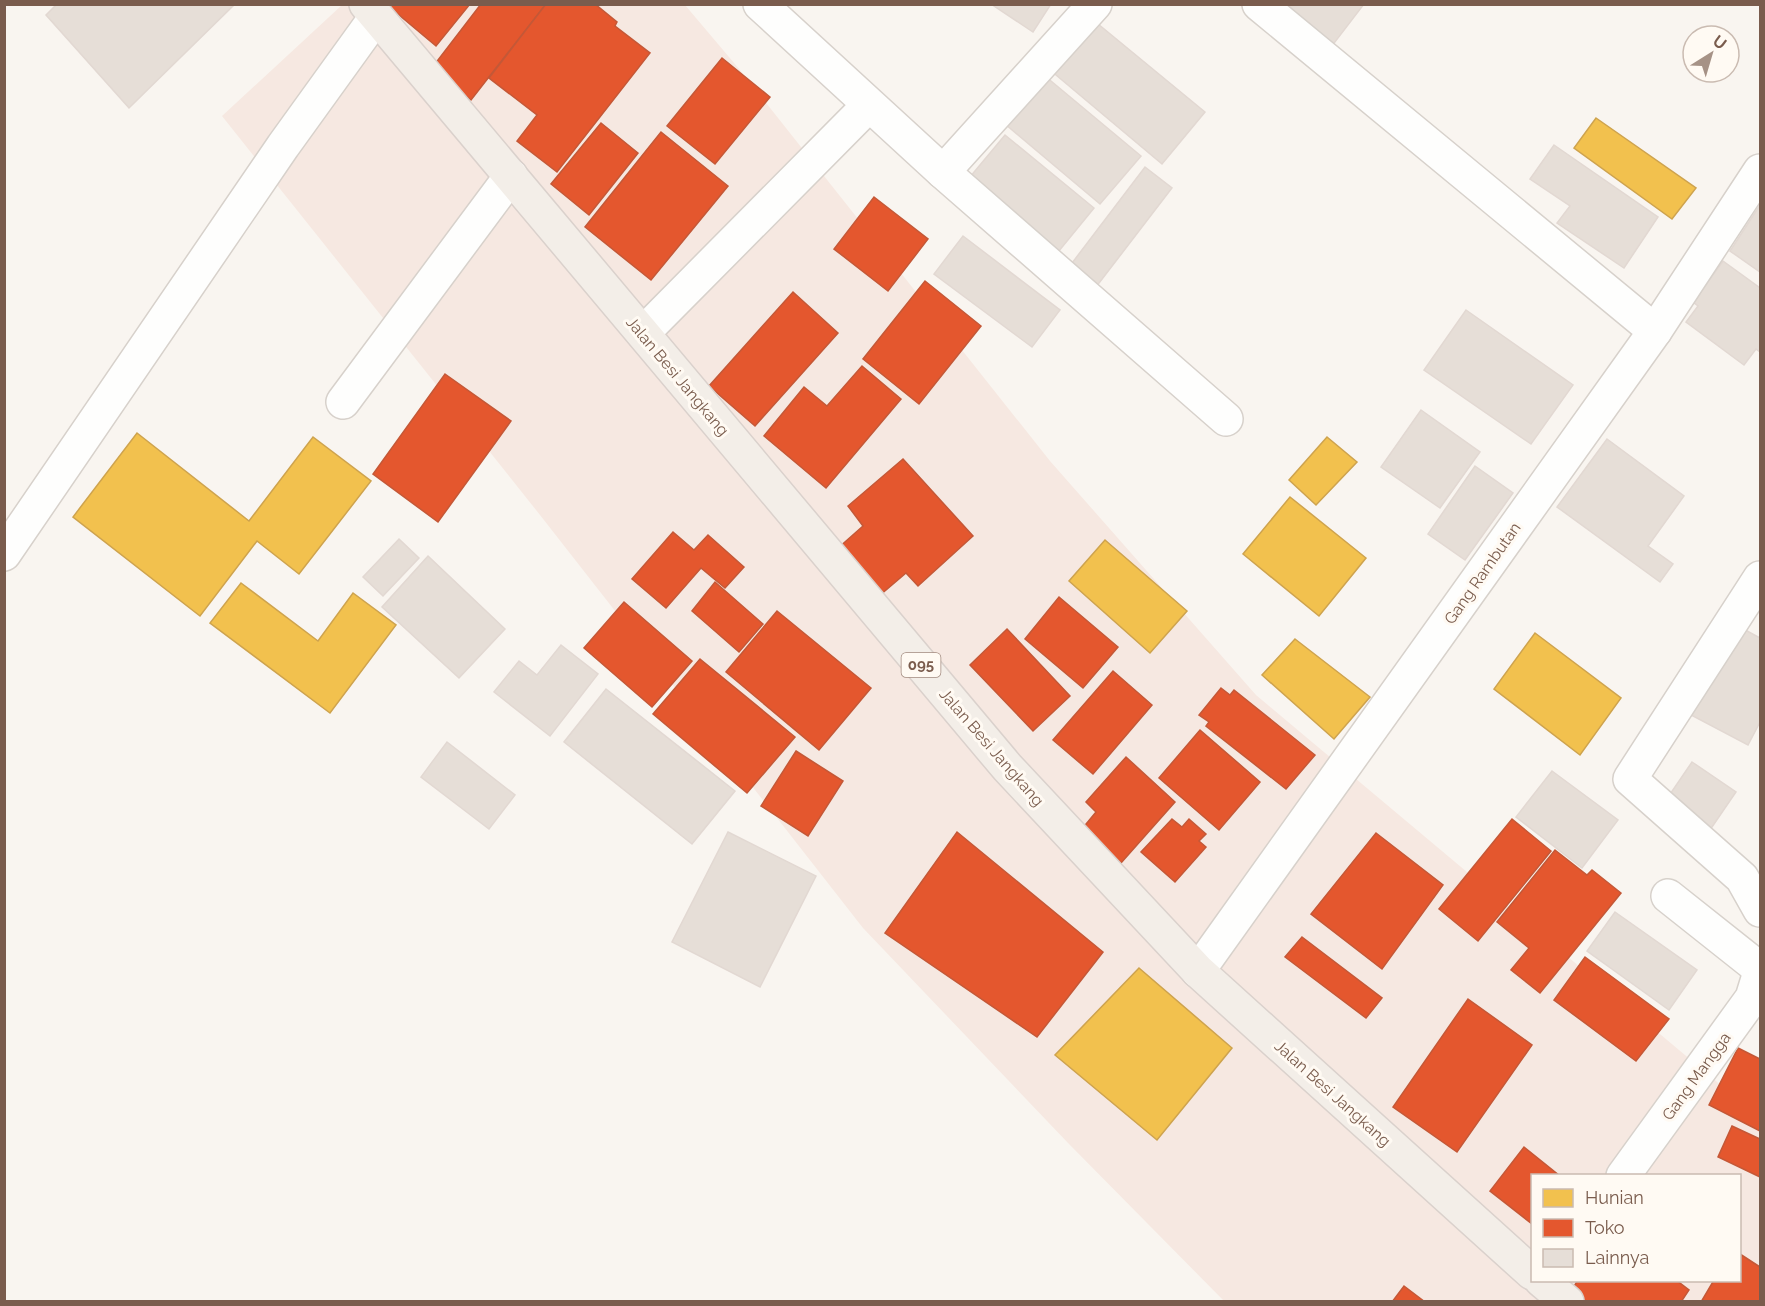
<svg xmlns="http://www.w3.org/2000/svg" width="1765" height="1306" viewBox="0 0 1765 1306" font-family="Raleway,sans-serif">
<style>
.commercial{fill:#f6e8e1;fill-rule:evenodd}
.homes{fill:#f2c14e;stroke:#cea34e;stroke-width:1.5}
.shops{fill:#e4572e;stroke:#c45837;stroke-width:1.5}
.building{fill:#e6ded7;stroke:#e2d8d2;stroke-width:1.5}
.lines{fill:none;stroke-linecap:round;stroke-linejoin:round}
.minor-casing{stroke:#d7d1cb;stroke-width:36}
.major-casing{stroke:#dad1cc;stroke-width:36}
.minor{stroke:#fefefd;stroke-width:33}
.major{stroke:#f3eee8;stroke-width:33}
.labels{text-anchor:middle;stroke-width:6;stroke-linejoin:round;paint-order:stroke}
.shield{fill:#fffaf3;stroke:#a28b7f;stroke-width:1.5}
.shield-label{font-size:15px;font-weight:bold;fill:#7a5c4d}
.street-label{font-size:16px;fill:#7a5c4d;stroke:#fffaf3}
</style>
<rect width="100%" height="100%" fill="#f9f5f0"/>
<path class="commercial" d="M342,5H685L740,70L1050,461L1256,695L1760,1118V1301H1224L1069,1144L863,928L540,515L222,116ZM1532,1176H1740V1280H1532Z"/>
<g class="homes">
<polygon points="1596,118 1696,188 1672,219 1574,148"/>
<polygon points="137,433 249,521 313,437 371,481 299,574 257,541 200,616 73,517"/>
<polygon points="1327,437 1357,462 1316,505 1289,480"/>
<polygon points="1290,497 1366,558 1319,616 1243,554"/>
<polygon points="1105,540 1187,611 1150,653 1069,581"/>
<polygon points="241,583 318,641 353,593 396,625 330,713 210,623"/>
<polygon points="1535,633 1621,698 1580,755 1494,689"/>
<polygon points="1295,639 1370,697 1334,739 1262,675"/>
<polygon points="1139,968 1232,1048 1157,1140 1055,1055"/>
</g>
<g class="shops">
<polygon points="386,4 470,4 436,46"/>
<polygon points="481,4 546,4 471,100 431,69"/>
<polygon points="546,4 595,4 617,22 615,26 650,53 557,172 517,141 537,115 489,78"/>
<polygon points="722,58 770,97 715,164 667,126"/>
<polygon points="601,123 638,153 589,215 551,184"/>
<polygon points="661,132 728,186 651,280 585,227"/>
<polygon points="874,197 928,239 888,291 834,249"/>
<polygon points="925,281 981,326 919,404 863,359"/>
<polygon points="793,292 838,333 755,426 709,386"/>
<polygon points="862,366 901,399 826,488 764,436 804,387 827,406"/>
<polygon points="445,374 511,421 438,522 373,474"/>
<polygon points="903,459 973,536 918,586 906,573 879,596 837,549 863,526 848,506"/>
<polygon points="673,532 694,550 708,535 744,567 725,588 701,568 666,608 632,579"/>
<polygon points="715,582 763,624 739,652 692,611"/>
<polygon points="1059,597 1118,647 1083,688 1025,639"/>
<polygon points="624,602 692,661 652,707 584,648"/>
<polygon points="777,611 871,688 819,750 726,672"/>
<polygon points="1007,629 1070,696 1033,731 970,665"/>
<polygon points="700,659 795,737 747,793 653,714"/>
<polygon points="1113,671 1152,705 1093,774 1053,740"/>
<polygon points="1221,688 1230,695 1234,690 1315,755 1286,789 1206,726 1209,722 1199,715"/>
<polygon points="1200,730 1260,782 1219,830 1159,778"/>
<polygon points="796,751 843,781 808,836 761,806"/>
<polygon points="1126,757 1175,802 1121,863 1082,829 1096,812 1086,802"/>
<polygon points="1172,819 1182,827 1189,819 1206,834 1199,841 1206,847 1175,882 1141,852"/>
<polygon points="1512,819 1551,851 1478,941 1439,909"/>
<polygon points="957,832 1103,952 1037,1037 885,933"/>
<polygon points="1376,833 1443,885 1382,969 1311,914"/>
<polygon points="1555,850 1587,875 1592,870 1621,893 1540,993 1511,970 1529,948 1497,922"/>
<polygon points="1302,937 1382,998 1366,1018 1285,957"/>
<polygon points="1585,957 1669,1019 1636,1061 1554,1000"/>
<polygon points="1468,999 1532,1045 1457,1152 1393,1107"/>
<polygon points="1738,1048 1760,1059 1760,1131 1709,1105"/>
<polygon points="1732,1126 1760,1139 1760,1177 1718,1157"/>
<polygon points="1524,1147 1560,1176 1532,1176 1532,1224 1490,1191"/>
<polygon points="1740,1254 1760,1267 1760,1302 1701,1302 1714,1280 1740,1280"/>
<polygon points="1578,1280 1676,1280 1689,1290 1681,1302 1587,1302 1571,1291"/>
<polygon points="1404,1286 1425,1302 1392,1302"/>
</g>
<g class="building">
<polygon points="57,4 235,4 129,108 46,15"/>
<polygon points="991,4 1051,4 1033,32"/>
<polygon points="1271,4 1364,4 1325,55"/>
<polygon points="1092,19 1205,112 1162,164 1050,70"/>
<polygon points="1045,76 1141,156 1100,204 1005,124"/>
<polygon points="1005,135 1094,208 1054,257 965,183"/>
<polygon points="1554,145 1658,217 1624,268 1557,223 1570,206 1530,179"/>
<polygon points="1145,167 1172,188 1096,287 1069,267"/>
<polygon points="1760,205 1760,272 1730,251"/>
<polygon points="963,236 1060,310 1032,347 934,274"/>
<polygon points="1723,261 1760,288 1760,352 1756,349 1744,365 1686,322 1698,306 1693,302"/>
<polygon points="1466,310 1573,385 1531,444 1424,370"/>
<polygon points="1421,410 1480,452 1440,508 1381,467"/>
<polygon points="1607,439 1684,496 1648,546 1673,564 1660,582 1557,507"/>
<polygon points="1475,466 1513,493 1465,560 1428,534"/>
<polygon points="399,539 419,558 383,596 363,577"/>
<polygon points="428,556 505,629 459,678 382,607"/>
<polygon points="1738,626 1760,638 1760,722 1748,745 1691,715"/>
<polygon points="561,645 598,674 550,736 494,692 519,661 537,675"/>
<polygon points="606,689 735,791 692,844 564,742"/>
<polygon points="447,742 515,795 489,829 421,777"/>
<polygon points="1692,762 1736,792 1710,830 1666,800"/>
<polygon points="1552,771 1618,820 1582,868 1516,817"/>
<polygon points="728,832 816,876 760,987 672,942"/>
<polygon points="1615,912 1697,970 1669,1010 1587,951"/>
</g>
<g class="lines">
<defs>
<g id="minor">
<polyline points="760,4 943,172 1226,419"/>
<polyline points="1259,4 1655,331"/>
<polyline points="943,172 1095,4"/>
<polyline points="643,333 869,105"/>
<polyline points="343,402 511,176"/>
<polyline points="4,554 283,146 376,17"/>
<polyline points="1760,578 1630,779 1742,878 1760,910"/>
<polyline points="1668,896 1760,969"/>
<polyline points="1198,971 1655,331 1760,171"/>
<polyline points="1623,1176 1752,998 1760,972"/>
</g>
<g id="major">
<polyline points="366,4 1007,767 1198,971 1532,1273"/>
<polyline points="1541,1280 1567,1302"/>
</g>
</defs>
<use href="#minor" class="minor-casing"/>
<use href="#major" class="major-casing"/>
<use href="#minor" class="minor"/>
<use href="#major" class="major"/>
</g>
<g class="labels">
<rect class="shield" x="901.5" y="653" width="39" height="24" rx="4.5"/>
<g class="shield-label">
<text x="921" y="670">095</text>
</g>
<g class="street-label">
<text transform="translate(678 376) rotate(50)" y="6">Jalan Besi Jangkang</text>
<text transform="translate(1482 573) rotate(-55)" y="6">Gang Rambutan</text>
<text transform="translate(992 747) rotate(49)" y="6">Jalan Besi Jangkang</text>
<text transform="translate(1696 1076) rotate(-54)" y="6">Gang Mangga</text>
<text transform="translate(1333 1093) rotate(42)" y="6">Jalan Besi Jangkang</text>
</g>
</g>
<rect width="1765" height="1306" fill="none" stroke="#7a5c4d" stroke-width="12"/>
<rect x="1531" y="1174" width="210" height="108" fill="#fffaf3" stroke="#cabbb1" stroke-width="1.5"/>
<rect x="1543" y="1189" width="30" height="18" fill="#f2c14e" stroke="#cabbb1" stroke-width="1.5"/>
<text x="1585" y="1204" font-size="18" fill="#7a5c4d">Hunian</text>
<rect x="1543" y="1219" width="30" height="18" fill="#e4572e" stroke="#cabbb1" stroke-width="1.5"/>
<text x="1585" y="1234" font-size="18" fill="#7a5c4d">Toko</text>
<rect x="1543" y="1249" width="30" height="18" fill="#e6ded7" stroke="#cabbb1" stroke-width="1.5"/>
<text x="1585" y="1264" font-size="18" fill="#7a5c4d">Lainnya</text>
<g transform="translate(1711 54) rotate(37)"><circle r="28" fill="#fffaf3" stroke="#cabbb1" stroke-width="1.5"/>
<path d="M0-4.5L10 22L0 15L-10 22Z" fill="#a69286"/>
<text y="-9" font-size="16" font-weight="bold" text-anchor="middle" fill="#7a5c4d">U</text>
</g>
</svg>
